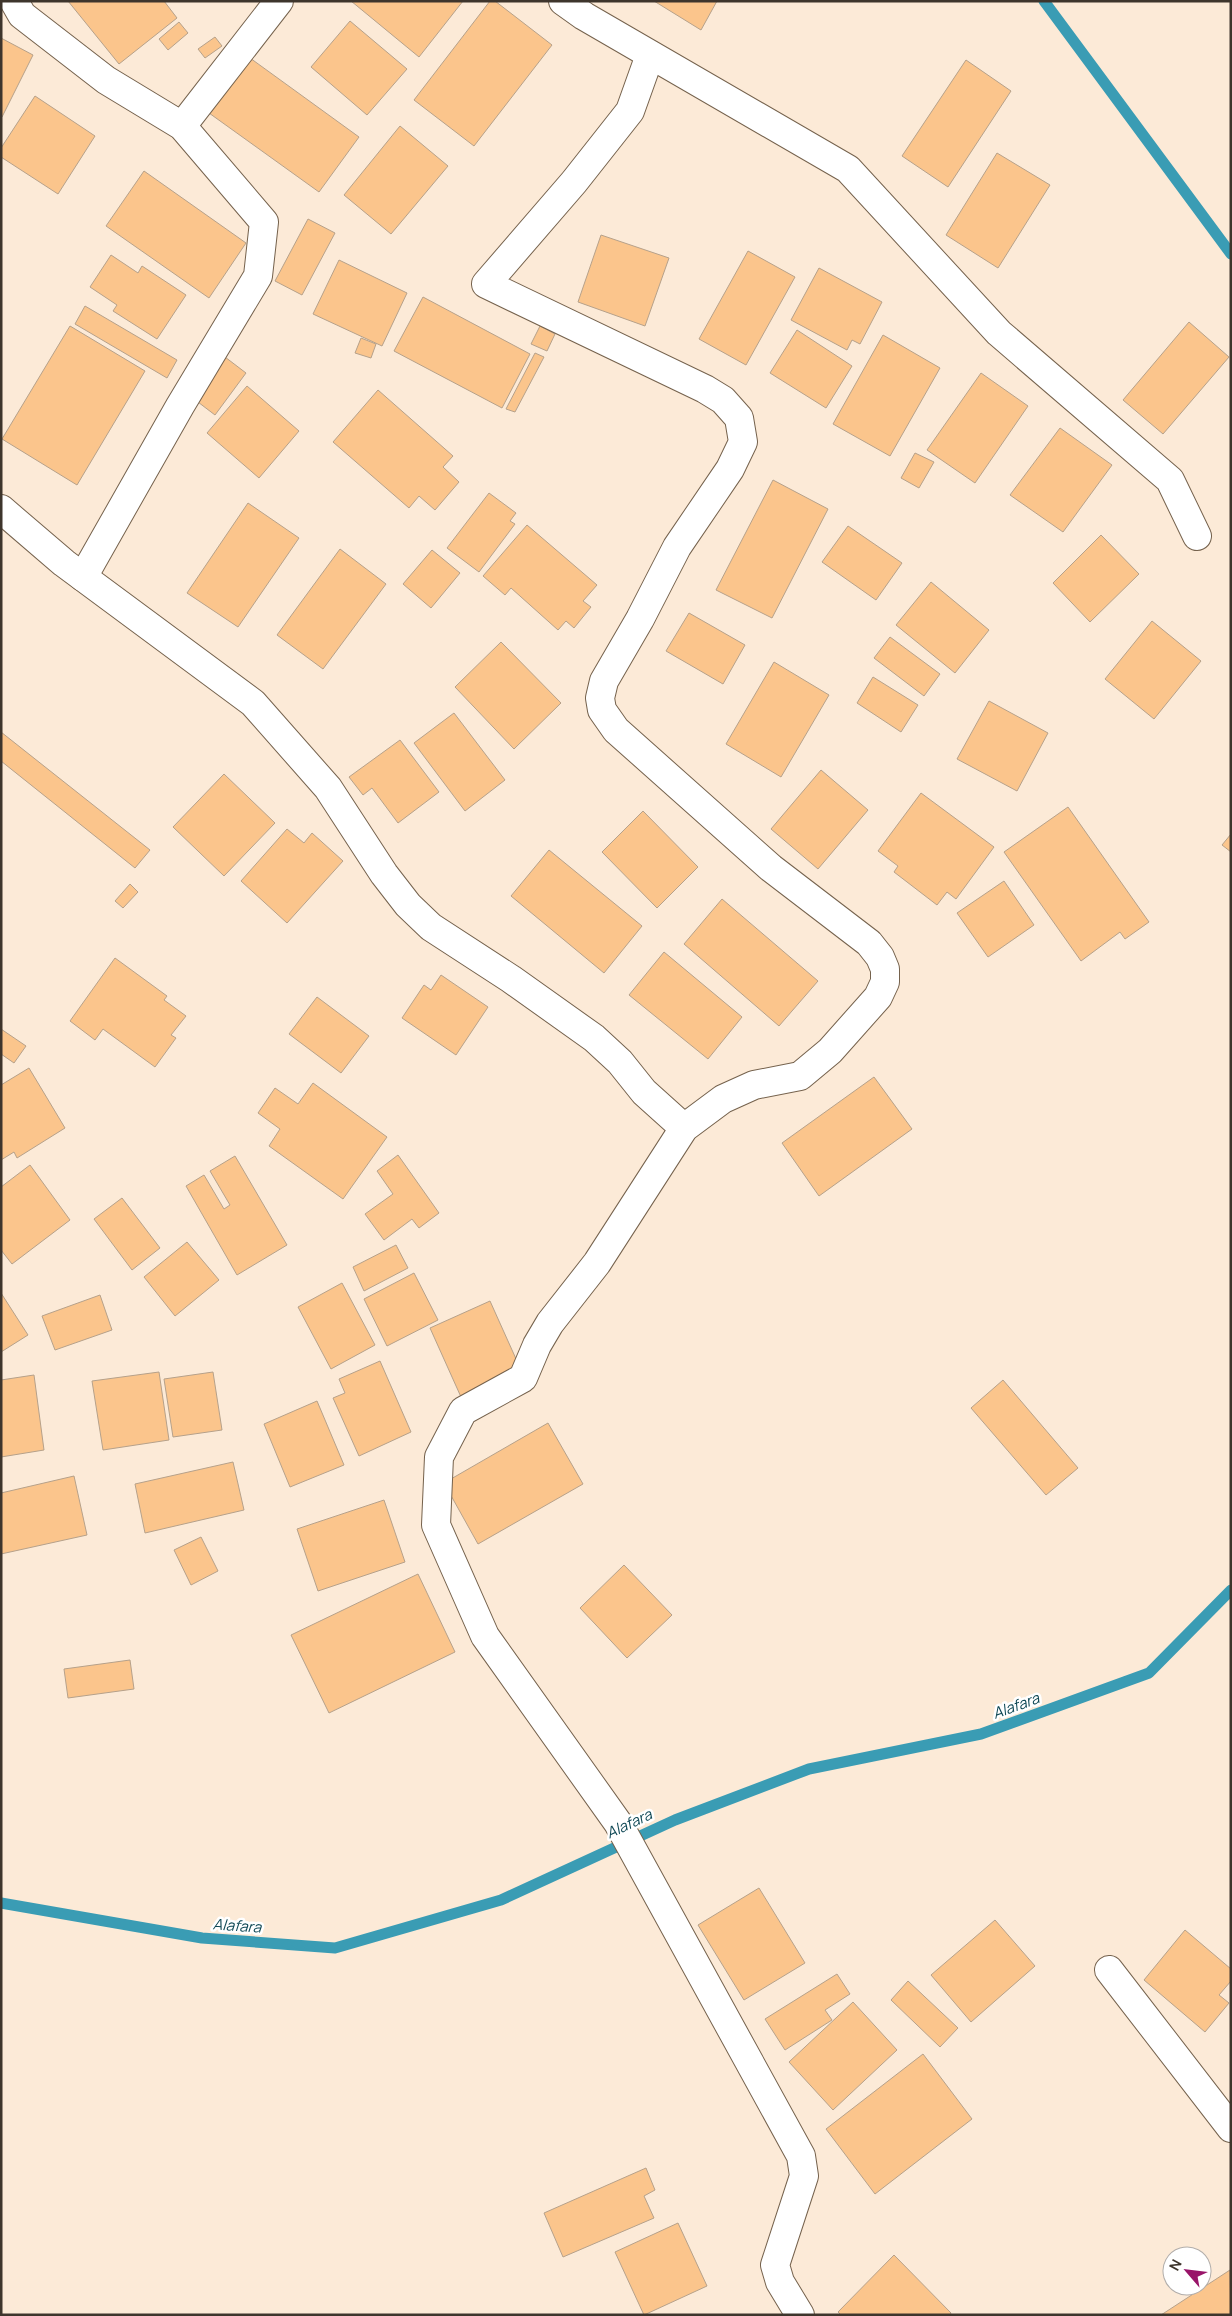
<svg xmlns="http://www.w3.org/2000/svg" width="1232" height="2316" viewBox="0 0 1232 2316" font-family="Manrope,sans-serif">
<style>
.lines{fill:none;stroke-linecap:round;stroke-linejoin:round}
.stream{stroke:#3a9cb4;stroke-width:11}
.building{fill:#fbc58c;stroke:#b6a18a}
.minor-casing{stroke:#75624d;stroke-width:30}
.minor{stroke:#fff;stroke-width:28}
.labels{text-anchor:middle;stroke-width:5;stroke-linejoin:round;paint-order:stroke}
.water-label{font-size:15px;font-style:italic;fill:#0e4754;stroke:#fff}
</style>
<rect width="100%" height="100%" fill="#fcead7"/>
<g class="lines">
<g class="stream">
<polyline points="1044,1 1231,254"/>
<polyline points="1,1903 202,1938 335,1948 501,1900 675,1820 809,1769 981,1734 1149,1673 1231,1590"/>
</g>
</g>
<g class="building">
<polygon points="68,1 164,1 177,18 119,64"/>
<polygon points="351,1 463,1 419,57"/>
<polygon points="490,1 495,1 552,45 474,146 414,100"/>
<polygon points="654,1 717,1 701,30"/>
<polygon points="350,21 407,69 367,115 311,67"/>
<polygon points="179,22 188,33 168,50 159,39"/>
<polygon points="215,37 222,46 205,58 198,49"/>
<polygon points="1,38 33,55 2,117 1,117"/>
<polygon points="250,58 359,137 319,192 209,113"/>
<polygon points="966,60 1011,91 948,187 902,156"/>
<polygon points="35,96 95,136 58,194 1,157 1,148"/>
<polygon points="400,126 448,166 391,234 344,195"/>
<polygon points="997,153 1050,185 998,268 946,235"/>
<polygon points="144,171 246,243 209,298 106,226"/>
<polygon points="308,219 335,233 302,295 275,281"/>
<polygon points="601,235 669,258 645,326 578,302"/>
<polygon points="748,251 795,277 746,365 699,339"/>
<polygon points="111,255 138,273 142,266 186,295 157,339 113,311 117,305 90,287"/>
<polygon points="339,260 407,293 382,346 313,314"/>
<polygon points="819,268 882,302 860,344 852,340 847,350 791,320"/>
<polygon points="423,297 530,354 502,408 394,351"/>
<polygon points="85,306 177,360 167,378 75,324"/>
<polygon points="1189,322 1229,357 1163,434 1123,400"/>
<polygon points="70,326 145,371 77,485 2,439"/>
<polygon points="540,326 555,334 547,351 531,344"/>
<polygon points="797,330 852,366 826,408 770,373"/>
<polygon points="883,335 940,368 890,456 833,424"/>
<polygon points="361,338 376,344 371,358 355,353"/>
<polygon points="535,353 544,357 515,412 506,409"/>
<polygon points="225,357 246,373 215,415 194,399"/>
<polygon points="981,373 1028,406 975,483 927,450"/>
<polygon points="247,386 299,431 259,478 207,433"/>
<polygon points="378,390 453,456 443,467 459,482 435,510 419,496 409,508 333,442"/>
<polygon points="1060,428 1112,465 1063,532 1010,495"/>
<polygon points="915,453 934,462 919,488 901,478"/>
<polygon points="773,480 828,509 772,618 716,590"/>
<polygon points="489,493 516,513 510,521 515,524 479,572 447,548"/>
<polygon points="248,503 299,538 238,627 187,593"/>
<polygon points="527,525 597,585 583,601 591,607 574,628 566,621 558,630 511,588 505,595 483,576"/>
<polygon points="848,526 902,563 876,600 822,562"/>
<polygon points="1101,535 1139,574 1090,622 1053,583"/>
<polygon points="340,549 386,584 323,669 277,635"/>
<polygon points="432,550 460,573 431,608 403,584"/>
<polygon points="931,582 989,630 955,673 896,625"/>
<polygon points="689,613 745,645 723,684 666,651"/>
<polygon points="1152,621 1201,661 1154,719 1105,679"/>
<polygon points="890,637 940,674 924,696 874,658"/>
<polygon points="501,642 561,703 514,749 455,687"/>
<polygon points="774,662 829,695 781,777 726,744"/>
<polygon points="873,677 918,705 901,732 857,703"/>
<polygon points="989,701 1048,733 1017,791 957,759"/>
<polygon points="454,713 505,780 465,811 414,743"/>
<polygon points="1,732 150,850 135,868 1,761"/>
<polygon points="400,740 439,792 398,823 372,788 363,795 349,777"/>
<polygon points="821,770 868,810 818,869 771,829"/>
<polygon points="224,774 275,823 224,876 173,827"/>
<polygon points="921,793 994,847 956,899 947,892 937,905 894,872 898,866 878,851"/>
<polygon points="1068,807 1149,922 1125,939 1120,932 1081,961 1004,852"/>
<polygon points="643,811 698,867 657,908 602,852"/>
<polygon points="287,829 304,843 312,833 343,861 287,923 241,881"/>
<polygon points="1231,834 1231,852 1222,845"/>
<polygon points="549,850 642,926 604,973 511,896"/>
<polygon points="1004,881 1034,925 988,957 957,913"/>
<polygon points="130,884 138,892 123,908 115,901"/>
<polygon points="722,899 818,981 779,1026 684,944"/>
<polygon points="664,952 742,1017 708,1059 629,995"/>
<polygon points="115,958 167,996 164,1000 186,1016 171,1035 176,1038 155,1067 103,1029 95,1040 70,1021"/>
<polygon points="441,975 488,1007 456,1055 402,1018 424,985 431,990"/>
<polygon points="317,997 369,1036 341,1073 289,1034"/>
<polygon points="1,1029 26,1046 14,1063 1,1054"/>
<polygon points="29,1068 65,1128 17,1158 14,1152 1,1160 1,1085"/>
<polygon points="874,1077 912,1129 819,1196 782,1143"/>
<polygon points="313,1083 387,1137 343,1199 269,1146 280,1129 258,1113 275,1088 298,1104"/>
<polygon points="398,1155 439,1213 419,1228 412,1219 384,1240 365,1214 393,1194 377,1171"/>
<polygon points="235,1156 287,1245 237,1275 186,1186 204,1175 224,1209 230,1205 210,1171"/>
<polygon points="30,1165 70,1220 12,1264 1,1250 1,1187"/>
<polygon points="122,1198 160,1248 132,1270 94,1219"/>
<polygon points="187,1242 219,1280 175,1316 144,1277"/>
<polygon points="396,1245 408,1268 364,1291 353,1267"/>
<polygon points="414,1273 438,1320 387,1346 364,1299"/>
<polygon points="342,1283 375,1345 331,1369 298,1307"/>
<polygon points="1,1293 28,1335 1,1352"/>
<polygon points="100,1295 112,1330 55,1350 42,1316"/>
<polygon points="490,1301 521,1370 461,1397 430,1328"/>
<polygon points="380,1361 411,1432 359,1456 333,1398 345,1393 339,1379"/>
<polygon points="159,1372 169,1440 103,1450 92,1381"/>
<polygon points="213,1372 222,1430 173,1437 164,1379"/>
<polygon points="34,1375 44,1450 1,1457 1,1380"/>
<polygon points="1003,1380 1078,1468 1046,1495 971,1408"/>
<polygon points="317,1401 344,1465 290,1487 264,1424"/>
<polygon points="548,1423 583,1484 478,1544 444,1483"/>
<polygon points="233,1462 244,1510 145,1533 135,1484"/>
<polygon points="74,1476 87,1535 1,1554 1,1493"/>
<polygon points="384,1500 405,1562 318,1591 297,1529"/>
<polygon points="201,1537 218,1571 191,1585 174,1550"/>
<polygon points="624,1565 672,1615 627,1658 580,1608"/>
<polygon points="418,1574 455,1652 329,1713 291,1635"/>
<polygon points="130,1660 134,1689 68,1698 64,1669"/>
<polygon points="759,1888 805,1963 744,2000 698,1925"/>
<polygon points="995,1920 1035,1966 971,2022 931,1975"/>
<polygon points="1185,1930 1231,1969 1231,1981 1219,1995 1229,2003 1205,2032 1144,1980"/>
<polygon points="837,1974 850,1994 825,2010 832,2020 785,2050 765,2019"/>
<polygon points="908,1981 958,2028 940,2047 891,2000"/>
<polygon points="853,2002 897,2050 833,2110 789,2062"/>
<polygon points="923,2054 972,2119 875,2194 826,2129"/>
<polygon points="646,2168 655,2190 644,2196 654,2218 563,2257 544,2213"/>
<polygon points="678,2223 707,2286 644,2315 615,2252"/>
<polygon points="894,2255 951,2313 950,2315 841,2315 838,2312"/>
<polygon points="1230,2270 1231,2315 1161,2315"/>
</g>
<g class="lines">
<defs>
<g id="minor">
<polyline points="14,1 22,15 106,80 182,126 264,222 258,276 180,406 83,577"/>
<polyline points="563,1 584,16 848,169 999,333 1170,480 1197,536"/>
<polyline points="650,55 630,111 574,182 486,284 705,389 723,400 739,418 743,442 730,469 677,547 640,619 604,681 600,698 602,710 616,730 771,868 869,943 880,957 885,969 885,982 878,997 830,1051 800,1076 754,1085 723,1099 684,1128 597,1263 550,1323 537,1345 523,1378 463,1411 439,1457 436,1525 485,1636 618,1823 801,2156 804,2176 775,2265 780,2282 800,2315"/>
<polyline points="182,126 279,1"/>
<polyline points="1,509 64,563 253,703 328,788 384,874 408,905 431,927 511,979 594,1038 620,1062 644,1092 684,1128"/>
<polyline points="1109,1970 1231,2128"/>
</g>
</defs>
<use href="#minor" class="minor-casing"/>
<use href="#minor" class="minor"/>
</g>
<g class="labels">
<g class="water-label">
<text transform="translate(1016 1706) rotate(-20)" y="5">Alafara</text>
<text transform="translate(629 1824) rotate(-25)" y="5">Alafara</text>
<text transform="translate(237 1926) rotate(4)" y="5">Alafara</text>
</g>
</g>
<rect width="1232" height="2316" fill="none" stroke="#3e352c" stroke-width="5"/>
<g transform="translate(1187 2271) rotate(298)"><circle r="24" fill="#ffffff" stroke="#b2aeab"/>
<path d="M0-4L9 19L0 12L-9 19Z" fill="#991469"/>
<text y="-8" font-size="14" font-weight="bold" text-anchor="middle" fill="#3e352c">N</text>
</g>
</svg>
